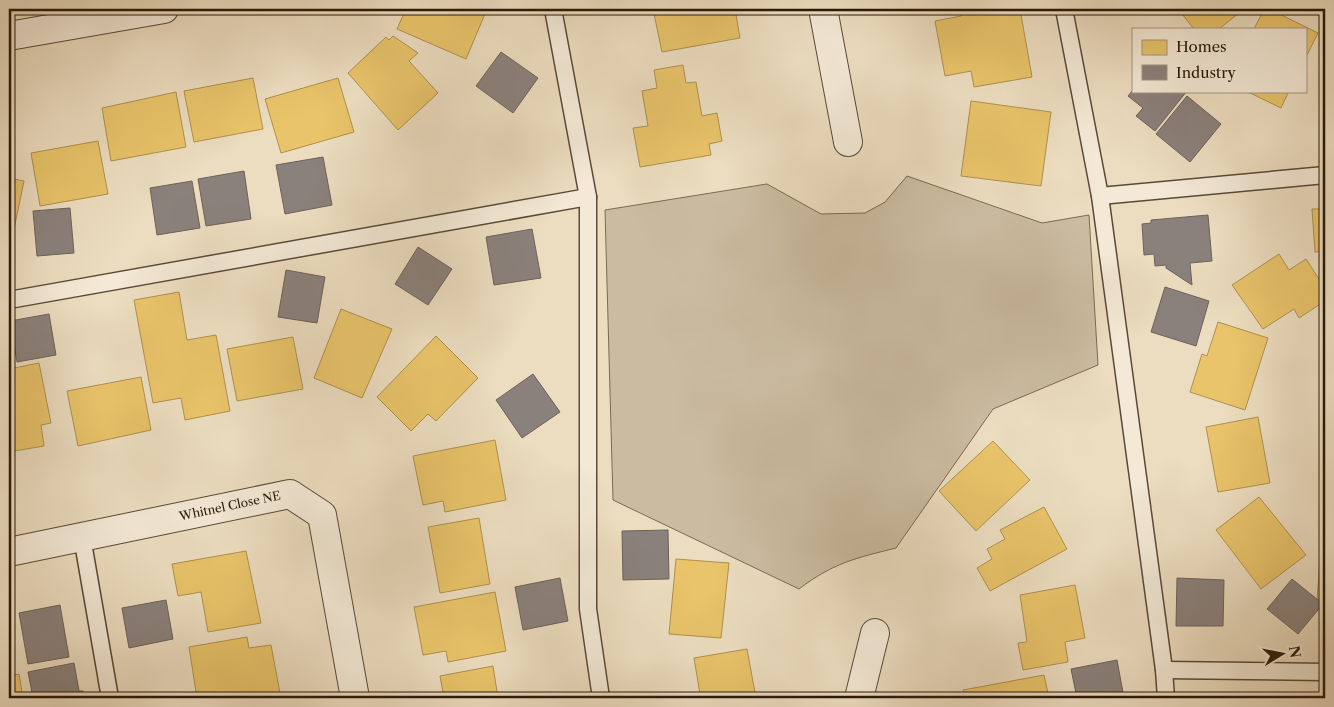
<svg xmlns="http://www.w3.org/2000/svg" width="1334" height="707" viewBox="0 0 1334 707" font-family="'Libre Caslon Text',serif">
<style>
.green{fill:#cbbca1;stroke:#7a6a55}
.homes{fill:#e9c46a;stroke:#af914d}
.industry{fill:#8a817c;stroke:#6d625a}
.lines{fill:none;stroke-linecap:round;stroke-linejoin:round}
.lane-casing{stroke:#594a37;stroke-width:19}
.street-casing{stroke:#594a37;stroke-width:30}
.lane{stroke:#f3e9d6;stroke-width:16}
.street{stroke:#f3e9d6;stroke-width:28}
.labels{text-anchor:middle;stroke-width:5;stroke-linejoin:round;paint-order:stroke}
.street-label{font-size:12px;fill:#281909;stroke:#f3e9d6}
</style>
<rect width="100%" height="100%" fill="#ecddc0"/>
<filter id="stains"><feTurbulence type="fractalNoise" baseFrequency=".004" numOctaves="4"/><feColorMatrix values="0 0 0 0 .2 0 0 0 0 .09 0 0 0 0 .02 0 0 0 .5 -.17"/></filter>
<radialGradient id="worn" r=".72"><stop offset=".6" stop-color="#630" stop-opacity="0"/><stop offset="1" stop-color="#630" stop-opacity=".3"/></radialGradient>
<path class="green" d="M907,176L1042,223L1089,215L1098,365L993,409L896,548C856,558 833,563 799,589L613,500L605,210L767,184L821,214L865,213L885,202Z"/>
<g class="homes">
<polygon points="406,9 487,9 466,59 397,29"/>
<polygon points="653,9 735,9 740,38 662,52"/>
<polygon points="960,9 1020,9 1032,77 974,87 971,71 945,76 935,21 961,16"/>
<polygon points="1178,9 1244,9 1219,29 1194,29"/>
<polygon points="1264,9 1269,9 1318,33 1305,59 1305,29 1254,29"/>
<polygon points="393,36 418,53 409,61 438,93 398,130 348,73 386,37 389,40"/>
<polygon points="1321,40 1325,40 1325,93 1323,94"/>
<polygon points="683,65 686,83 696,82 702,116 717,113 722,141 709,144 711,155 640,167 633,128 648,126 642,91 657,88 654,70"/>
<polygon points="253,78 263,129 194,142 184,91"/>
<polygon points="338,78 354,132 281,153 265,99"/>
<polygon points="1246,91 1289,91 1281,108"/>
<polygon points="176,92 186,147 111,161 102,108"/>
<polygon points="971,101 1051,112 1041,186 961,176"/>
<polygon points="98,141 108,194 40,206 31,153"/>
<polygon points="9,178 24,181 13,234 9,233"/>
<polygon points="1312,209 1325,209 1325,251 1315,252"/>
<polygon points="1279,254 1289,270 1306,259 1325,288 1325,301 1299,318 1294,309 1263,329 1232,285"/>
<polygon points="179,292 187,340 216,335 230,411 185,420 181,398 153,403 134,300"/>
<polygon points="341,309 392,329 362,398 314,378"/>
<polygon points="1218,322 1268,338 1245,410 1190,392 1202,354 1207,356"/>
<polygon points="436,336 478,378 436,421 428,414 411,431 377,397"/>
<polygon points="293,337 303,389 237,401 227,349"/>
<polygon points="39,363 51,423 41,425 44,446 9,452 9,369"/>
<polygon points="141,377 151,430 78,446 67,391"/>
<polygon points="1258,417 1270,483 1218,492 1206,427"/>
<polygon points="495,440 506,500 445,512 443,501 423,505 413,456"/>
<polygon points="993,441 1030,480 976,531 939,491"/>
<polygon points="1259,497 1306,555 1261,589 1216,530"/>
<polygon points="1044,507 1067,549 990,591 977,568 992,559 987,549 1005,539 1000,530"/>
<polygon points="479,518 490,584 440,593 428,527"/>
<polygon points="1321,547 1325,547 1325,600 1317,600"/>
<polygon points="246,551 261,623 208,632 201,592 178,596 172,564"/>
<polygon points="676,559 729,563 721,638 669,634"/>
<polygon points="1075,585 1085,638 1065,642 1068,662 1023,670 1018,643 1027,642 1020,595"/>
<polygon points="495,592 506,651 448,662 446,651 423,655 414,607"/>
<polygon points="247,637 249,648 271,645 280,693 249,698 197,698 189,647"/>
<polygon points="747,649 756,698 676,698 700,694 694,658"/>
<polygon points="493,666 498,698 444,698 440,676"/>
<polygon points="19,674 23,698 9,698 9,676"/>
<polygon points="1044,675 1049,698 965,698 963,690"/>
</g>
<g class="industry">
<polygon points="501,52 538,78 513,113 476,86"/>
<polygon points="1133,90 1133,91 1187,91 1155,131 1136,116 1143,108 1128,96"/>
<polygon points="1187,96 1221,124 1190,162 1156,134"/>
<polygon points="323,157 332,205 285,214 276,165"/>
<polygon points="244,171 251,219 206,226 198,179"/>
<polygon points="192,181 200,228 157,235 150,188"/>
<polygon points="70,208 74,253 37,256 33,211"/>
<polygon points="1208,215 1212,261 1190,263 1192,285 1166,268 1166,265 1155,266 1154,254 1144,255 1142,224 1151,223 1151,220"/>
<polygon points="532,229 541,278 494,285 486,237"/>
<polygon points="418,247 452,269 428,305 395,284"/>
<polygon points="286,270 325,277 317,323 278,317"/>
<polygon points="1165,287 1209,301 1196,346 1151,332"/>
<polygon points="49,314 56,355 17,362 10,321"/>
<polygon points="533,374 560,412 522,438 496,400"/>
<polygon points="668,530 669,579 623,580 622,531"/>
<polygon points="560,578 568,621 523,630 515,587"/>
<polygon points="1177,578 1224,580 1223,626 1176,626"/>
<polygon points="1292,579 1323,604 1298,634 1267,609"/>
<polygon points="166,600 173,639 129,648 122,608"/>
<polygon points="60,605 69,657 28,664 19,613"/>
<polygon points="1117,660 1124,698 1077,698 1071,669"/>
<polygon points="74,663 79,691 83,691 84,698 33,698 28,672"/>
</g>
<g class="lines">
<defs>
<g id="lane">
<polyline points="553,9 588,197 588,609 601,698"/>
<polyline points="1064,9 1100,196 1164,670 1166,698"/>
<polyline points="1100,196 1325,175"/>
<polyline points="9,300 588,197"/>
<polyline points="82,537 110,698"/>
<polyline points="1164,670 1325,672"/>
</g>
<g id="street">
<polyline points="823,9 848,142"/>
<polyline points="9,36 164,9"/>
<polyline points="9,552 290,494 322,515 355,698"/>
<polyline points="859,698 875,633"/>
</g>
</defs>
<use href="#lane" class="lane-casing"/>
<use href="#street" class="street-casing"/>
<use href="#lane" class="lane"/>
<use href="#street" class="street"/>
</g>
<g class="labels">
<g class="street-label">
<text transform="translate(230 506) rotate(-12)" y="4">Whitnel Close NE</text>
</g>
</g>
<rect width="1334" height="707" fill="none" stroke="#ecddc0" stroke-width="30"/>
<rect x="10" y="10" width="1314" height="687" fill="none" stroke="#281909" stroke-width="2.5"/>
<rect x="15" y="15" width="1304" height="677" fill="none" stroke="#281909"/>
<rect x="1132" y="28" width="175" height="65" fill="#f3e9d6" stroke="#a29684"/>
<rect x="1142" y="40" width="25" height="15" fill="#e9c46a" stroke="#a29684"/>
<text x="1176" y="52" font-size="15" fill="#281909">Homes</text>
<rect x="1142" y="65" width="25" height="15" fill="#8a817c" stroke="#a29684"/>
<text x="1176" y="78" font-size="15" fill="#281909">Industry</text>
<g transform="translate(1282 654) rotate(80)" stroke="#f3e9d6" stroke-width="4" paint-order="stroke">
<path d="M0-4L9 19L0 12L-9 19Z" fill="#281909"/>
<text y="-8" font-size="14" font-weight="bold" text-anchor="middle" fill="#281909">N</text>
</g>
<rect width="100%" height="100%" filter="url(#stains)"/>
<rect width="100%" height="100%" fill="url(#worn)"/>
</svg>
